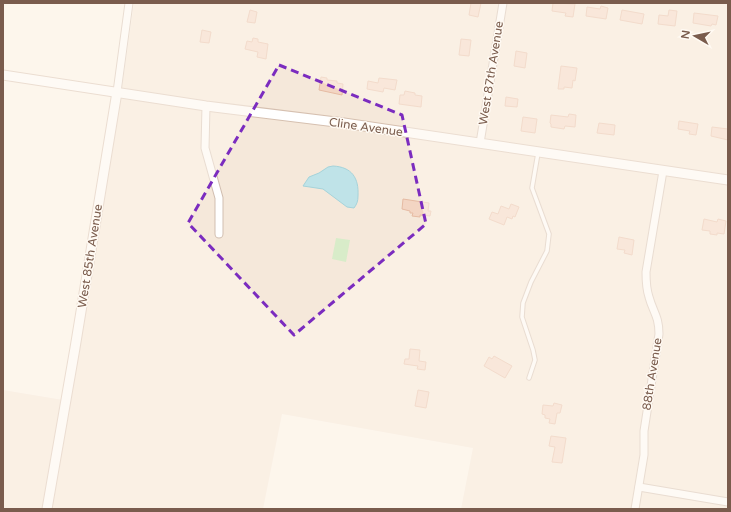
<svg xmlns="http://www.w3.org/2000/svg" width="731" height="512" viewBox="0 0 731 512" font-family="'Varela Round',sans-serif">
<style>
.residential{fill:#f5e8da}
.green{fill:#d8ecc9}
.water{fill:#bfe3e8;stroke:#a5d3da}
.building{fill:#f3d5c3;stroke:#e6bba3}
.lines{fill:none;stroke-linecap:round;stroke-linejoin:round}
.lane-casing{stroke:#d1beb0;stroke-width:5.5}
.street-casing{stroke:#d1beb0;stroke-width:9}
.secondary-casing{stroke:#d6c0b0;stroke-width:11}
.lane{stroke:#fff;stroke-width:3.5}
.street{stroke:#fff;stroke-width:7}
.secondary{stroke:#fff;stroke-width:9}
.marked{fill:none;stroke:#7b2cbf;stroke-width:3;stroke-dasharray:8 5;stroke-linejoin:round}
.labels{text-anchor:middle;stroke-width:3;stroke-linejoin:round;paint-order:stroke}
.street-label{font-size:12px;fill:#7a5c4d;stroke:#fffaf3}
</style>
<rect width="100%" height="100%" fill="#fdf6ec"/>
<polygon class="residential" points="134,3 728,3 728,509 461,509 473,448 282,414 263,509 3,509 3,390 69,401 122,87"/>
<polygon class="green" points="336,238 350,240 346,262 332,259"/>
<path class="water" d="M333,166C352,167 359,178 358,196C358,201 357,204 354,208L347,207L323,189L303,186L309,177L319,173L328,167Z"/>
<g class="building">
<polygon points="471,3 481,3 478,17 469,15"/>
<polygon points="553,3 575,4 573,17 565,16 566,13 552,11"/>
<polygon points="601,6 608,8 606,19 586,16 587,7 600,9"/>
<polygon points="250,10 257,12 255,23 247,22"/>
<polygon points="622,10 644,14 642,24 620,20"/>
<polygon points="669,10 677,11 675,26 658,24 659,15 668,16"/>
<polygon points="694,13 718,16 716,25 712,24 711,26 693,23"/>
<polygon points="202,30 211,32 209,43 200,42"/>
<polygon points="253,38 258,39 258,42 268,44 266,59 257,57 258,52 245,49 247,41 252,42"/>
<polygon points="461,39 471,40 469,56 459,55"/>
<polygon points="516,51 527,53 525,68 514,66"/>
<polygon points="561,66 577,68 575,81 573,80 572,88 564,87 564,89 558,89"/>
<polygon points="321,77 327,78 327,80 337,81 337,83 343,84 342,95 319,90"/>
<polygon points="379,78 397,80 395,90 384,88 383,92 367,89 368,81 378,83"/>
<polygon points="405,91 415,93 415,95 422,96 421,107 399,104 400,95 404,95"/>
<polygon points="506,97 518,99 517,107 505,106"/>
<polygon points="569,114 576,115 575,127 565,126 564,129 551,127 551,124 550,123 551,115 568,117"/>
<polygon points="523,117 537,119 535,133 521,131"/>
<polygon points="679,121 698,124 696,135 689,134 690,131 678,129"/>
<polygon points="599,123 615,125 614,135 597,133"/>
<polygon points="712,127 728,129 728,140 711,136"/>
<polygon points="403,199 429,203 428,211 431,211 430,216 420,215 420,217 412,216 413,213 410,213 410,211 402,209"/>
<polygon points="511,204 519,207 515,217 513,216 512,219 507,217 504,225 489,219 492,212 498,214 501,206 509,209"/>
<polygon points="704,219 717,222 718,219 726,221 724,234 717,233 717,235 710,234 710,231 702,230"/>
<polygon points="619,237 634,240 632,255 624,253 625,250 617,249"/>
<polygon points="410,349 420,350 419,361 426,362 425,370 417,369 418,366 404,364 405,359 409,359"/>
<polygon points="494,356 512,366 505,378 484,366 489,357 492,359"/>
<polygon points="418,390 429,392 426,408 415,406"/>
<polygon points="554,403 562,405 560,413 557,413 555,424 549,423 550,419 545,418 545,415 542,414 543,405 553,406"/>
<polygon points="551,436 566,438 562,463 552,462 555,447 549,446"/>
</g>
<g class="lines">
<defs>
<polyline id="lane" points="529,378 535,360 533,350 522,317 523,303 531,282 547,251 549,234 532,188 538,153"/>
<g id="street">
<polyline points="117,92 129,3"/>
<polyline points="206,106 205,148 219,198 219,234"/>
<polyline points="480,143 503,3"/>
<polyline points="639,487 728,502"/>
<path d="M635,509L644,455V431L659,334C659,316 653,312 649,297C646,288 646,280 646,272L663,171"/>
</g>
<g id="secondary">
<polyline points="3,75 206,106 344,123 728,180"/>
<polyline points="47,509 75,348 117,92"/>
</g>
</defs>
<use href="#lane" class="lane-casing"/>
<use href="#street" class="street-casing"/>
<use href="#secondary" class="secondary-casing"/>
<use href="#lane" class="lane"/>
<use href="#street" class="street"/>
<use href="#secondary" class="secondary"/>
</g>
<path d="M0 0H731V512H0ZM279,65L402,115L426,224L294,335L188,223Z" fill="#fdf6ec" fill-opacity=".55" fill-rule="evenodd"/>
<path class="marked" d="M279,65L402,115L426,224L294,335L188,223Z"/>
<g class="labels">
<g class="street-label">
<text transform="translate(491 73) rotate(-81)" y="4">West 87th Avenue</text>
<text transform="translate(366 127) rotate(8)" y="4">Cline Avenue</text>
<text transform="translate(90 256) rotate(-81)" y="4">West 85th Avenue</text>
<text transform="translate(652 374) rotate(-81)" y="4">88th Avenue</text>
</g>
</g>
<rect width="731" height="512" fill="none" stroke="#7a5c4d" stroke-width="8"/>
<g transform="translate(695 36) rotate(279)" stroke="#fffaf3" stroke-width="3" paint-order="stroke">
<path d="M0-3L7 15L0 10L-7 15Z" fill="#7a5c4d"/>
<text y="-6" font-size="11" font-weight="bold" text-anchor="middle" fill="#7a5c4d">N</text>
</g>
</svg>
